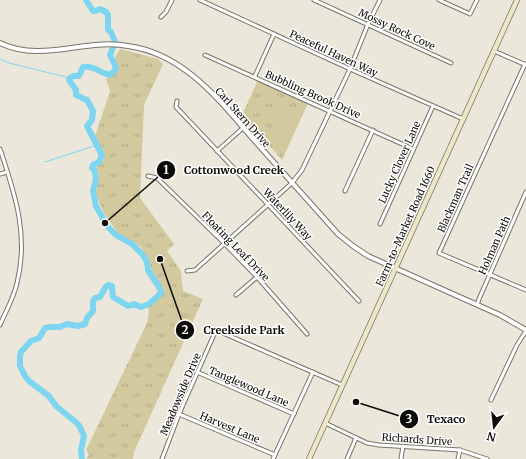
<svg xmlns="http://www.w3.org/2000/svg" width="526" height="459" viewBox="0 0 526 459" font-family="Merriweather,serif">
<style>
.grass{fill:url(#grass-tufts)}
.garden{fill:#d2c99f}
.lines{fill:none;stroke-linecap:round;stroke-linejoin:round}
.stream{stroke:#7dd5f0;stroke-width:1}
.river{stroke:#7dd5f0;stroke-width:6}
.minor-casing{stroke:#777468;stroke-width:5}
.tertiary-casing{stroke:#777468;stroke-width:6}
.secondary-casing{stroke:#777468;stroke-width:6}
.minor{stroke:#fff;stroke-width:3}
.tertiary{stroke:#fff;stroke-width:4}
.secondary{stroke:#eee7c6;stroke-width:4.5}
.labels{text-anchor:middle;stroke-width:3;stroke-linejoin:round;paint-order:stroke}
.street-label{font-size:10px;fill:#0c0b07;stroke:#fff}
.leader{fill:none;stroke:#0c0b07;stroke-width:1.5}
.callout-dot{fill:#0c0b07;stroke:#fff;stroke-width:1.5}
.mark-label{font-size:12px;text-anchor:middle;font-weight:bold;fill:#fff}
.callout-label{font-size:11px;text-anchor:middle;font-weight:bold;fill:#0c0b07;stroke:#fff;stroke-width:3;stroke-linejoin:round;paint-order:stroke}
</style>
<defs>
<pattern id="grass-tufts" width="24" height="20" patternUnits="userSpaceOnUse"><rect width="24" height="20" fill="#d2c99f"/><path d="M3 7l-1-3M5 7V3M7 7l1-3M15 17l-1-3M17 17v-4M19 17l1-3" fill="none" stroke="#b3ab87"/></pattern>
</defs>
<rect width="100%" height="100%" fill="#ebe8db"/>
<g class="grass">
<path d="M120,49L158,59L163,64L144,105L140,198L174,244L167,251L181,271L183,291L203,299L134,452L133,459H86L89,455L86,450L147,323L149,312L148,307L163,293L141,247L118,233L105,215L96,195L99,172L96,167L104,160V153L95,136L110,91L106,79L113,75L118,68C113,59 115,57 120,49Z"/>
<polygon points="258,80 308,103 282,160 242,115"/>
</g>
<polygon class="garden" points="280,109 293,115 294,120 295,121 295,123 297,124 294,131 292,130 287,141 278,137 274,129 280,117 277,116"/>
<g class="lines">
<g class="stream">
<polyline points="0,59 9,63 70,78"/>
<polyline points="45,162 97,145"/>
</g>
<path class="river" d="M82,459L81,450L84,436L80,427L77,423L56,406L49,396L29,381L25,376L20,366V356L21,352L31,341L39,338L45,328L50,327H60L67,324L78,326L85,324L87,318L93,311V301L95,298L100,297L105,288L108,285L112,286L113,297L128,306L134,304L141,307L149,304L159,295L161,292L159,287L148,270L147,262L143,255L132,244L116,235L108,227L96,206L93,191L96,179L95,171L92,168L93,165L99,162L102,155L87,126L92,120L93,111L87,100L76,95V90L69,80L70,78L73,76H79L83,67C94,65 100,73 110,75L115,70L116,67L110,55L115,42L111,32L108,30V15L106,12L100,9L95,11H93L86,0"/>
<defs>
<g id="minor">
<polyline points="200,0 350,69 463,119"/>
<polyline points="314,0 451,63"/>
<polyline points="439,0 470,14 477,0"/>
<polyline points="161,17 166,12 172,0"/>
<polyline points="494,51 526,65"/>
<polyline points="205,55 413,149"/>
<polyline points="525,64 439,253 526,290"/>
<polyline points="255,76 274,34"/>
<polyline points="177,101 176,107 359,301"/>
<path d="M0,149C15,194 29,235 17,283C14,297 6,311 0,325"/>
<polyline points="217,151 243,128"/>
<polyline points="0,174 7,172"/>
<polyline points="148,176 157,178 225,244 257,277 307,334"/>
<polyline points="345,191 373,130"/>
<polyline points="380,224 433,106"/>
<polyline points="187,271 195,270 292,183 302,170 350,69 368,24 380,0"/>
<polyline points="236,295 257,277"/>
<polyline points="477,305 479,299 526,192"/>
<polyline points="197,372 294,414"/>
<polyline points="491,400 517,345 526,331"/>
<polyline points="179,414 275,455"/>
<polyline points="325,423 367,443 379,445 460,450 487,459"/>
<polyline points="162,459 179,414 216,330 342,385"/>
<polyline points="273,459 313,372"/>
<polyline points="347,459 356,438"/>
<polyline points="401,459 403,446"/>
<polyline points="458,459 460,450"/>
</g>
<path id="tertiary" d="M0,43C32,58 62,48 95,45C106,44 118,44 128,46C188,54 224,107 262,149C287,177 313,206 338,234L353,246L368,256L500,315L526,330"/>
<polyline id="secondary" points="309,459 517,0"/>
</defs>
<use href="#minor" class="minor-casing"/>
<use href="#tertiary" class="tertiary-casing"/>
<use href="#secondary" class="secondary-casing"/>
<use href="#minor" class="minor"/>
<use href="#tertiary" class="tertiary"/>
<use href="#secondary" class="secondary"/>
</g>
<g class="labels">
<g class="street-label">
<text transform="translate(397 29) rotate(25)" y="4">Mossy Rock Cove</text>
<text transform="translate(334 53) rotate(25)" y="4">Peaceful Haven Way</text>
<text transform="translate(313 94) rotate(24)" y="4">Bubbling Brook Drive</text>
<text transform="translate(243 117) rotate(48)" y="4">Carl Stern Drive</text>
<text transform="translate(399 162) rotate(-66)" y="4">Lucky Clover Lane</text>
<text transform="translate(455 198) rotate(-66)" y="4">Blackman Trail</text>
<text transform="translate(288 214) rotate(47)" y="4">Waterlily Way</text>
<text transform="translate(405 226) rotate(-66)" y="4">Farm-to-Market Road 1660</text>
<text transform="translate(494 245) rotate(-66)" y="4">Holman Path</text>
<text transform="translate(236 246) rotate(46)" y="4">Floating Leaf Drive</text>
<text transform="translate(249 386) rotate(23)" y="4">Tanglewood Lane</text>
<text transform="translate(180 394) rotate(-67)" y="4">Meadowside Drive</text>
<text transform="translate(230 427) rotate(23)" y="4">Harvest Lane</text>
<text transform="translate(417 439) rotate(4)" y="4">Richards Drive</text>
</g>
</g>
<path class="leader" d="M105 223L166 170M160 259L185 330M356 402L409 419"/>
<g class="callout-dot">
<circle cx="105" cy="223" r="4"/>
<circle cx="160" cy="259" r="4"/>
<circle cx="356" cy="402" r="4"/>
<circle cx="166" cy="170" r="10"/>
<circle cx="185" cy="330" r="10"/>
<circle cx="409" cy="419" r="10"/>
</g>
<g class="mark-label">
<text x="166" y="174">1</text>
<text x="185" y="334">2</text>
<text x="409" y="423">3</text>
</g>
<g class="callout-label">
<text x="234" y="174">Cottonwood Creek</text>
<text x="244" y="334">Creekside Park</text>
<text x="446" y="423">Texaco</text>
</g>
<g transform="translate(494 427) rotate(195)" stroke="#ffffff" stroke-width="3" paint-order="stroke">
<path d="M0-3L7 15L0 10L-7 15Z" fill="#0c0b07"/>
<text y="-6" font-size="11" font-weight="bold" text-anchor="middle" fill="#0c0b07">N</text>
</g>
</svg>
